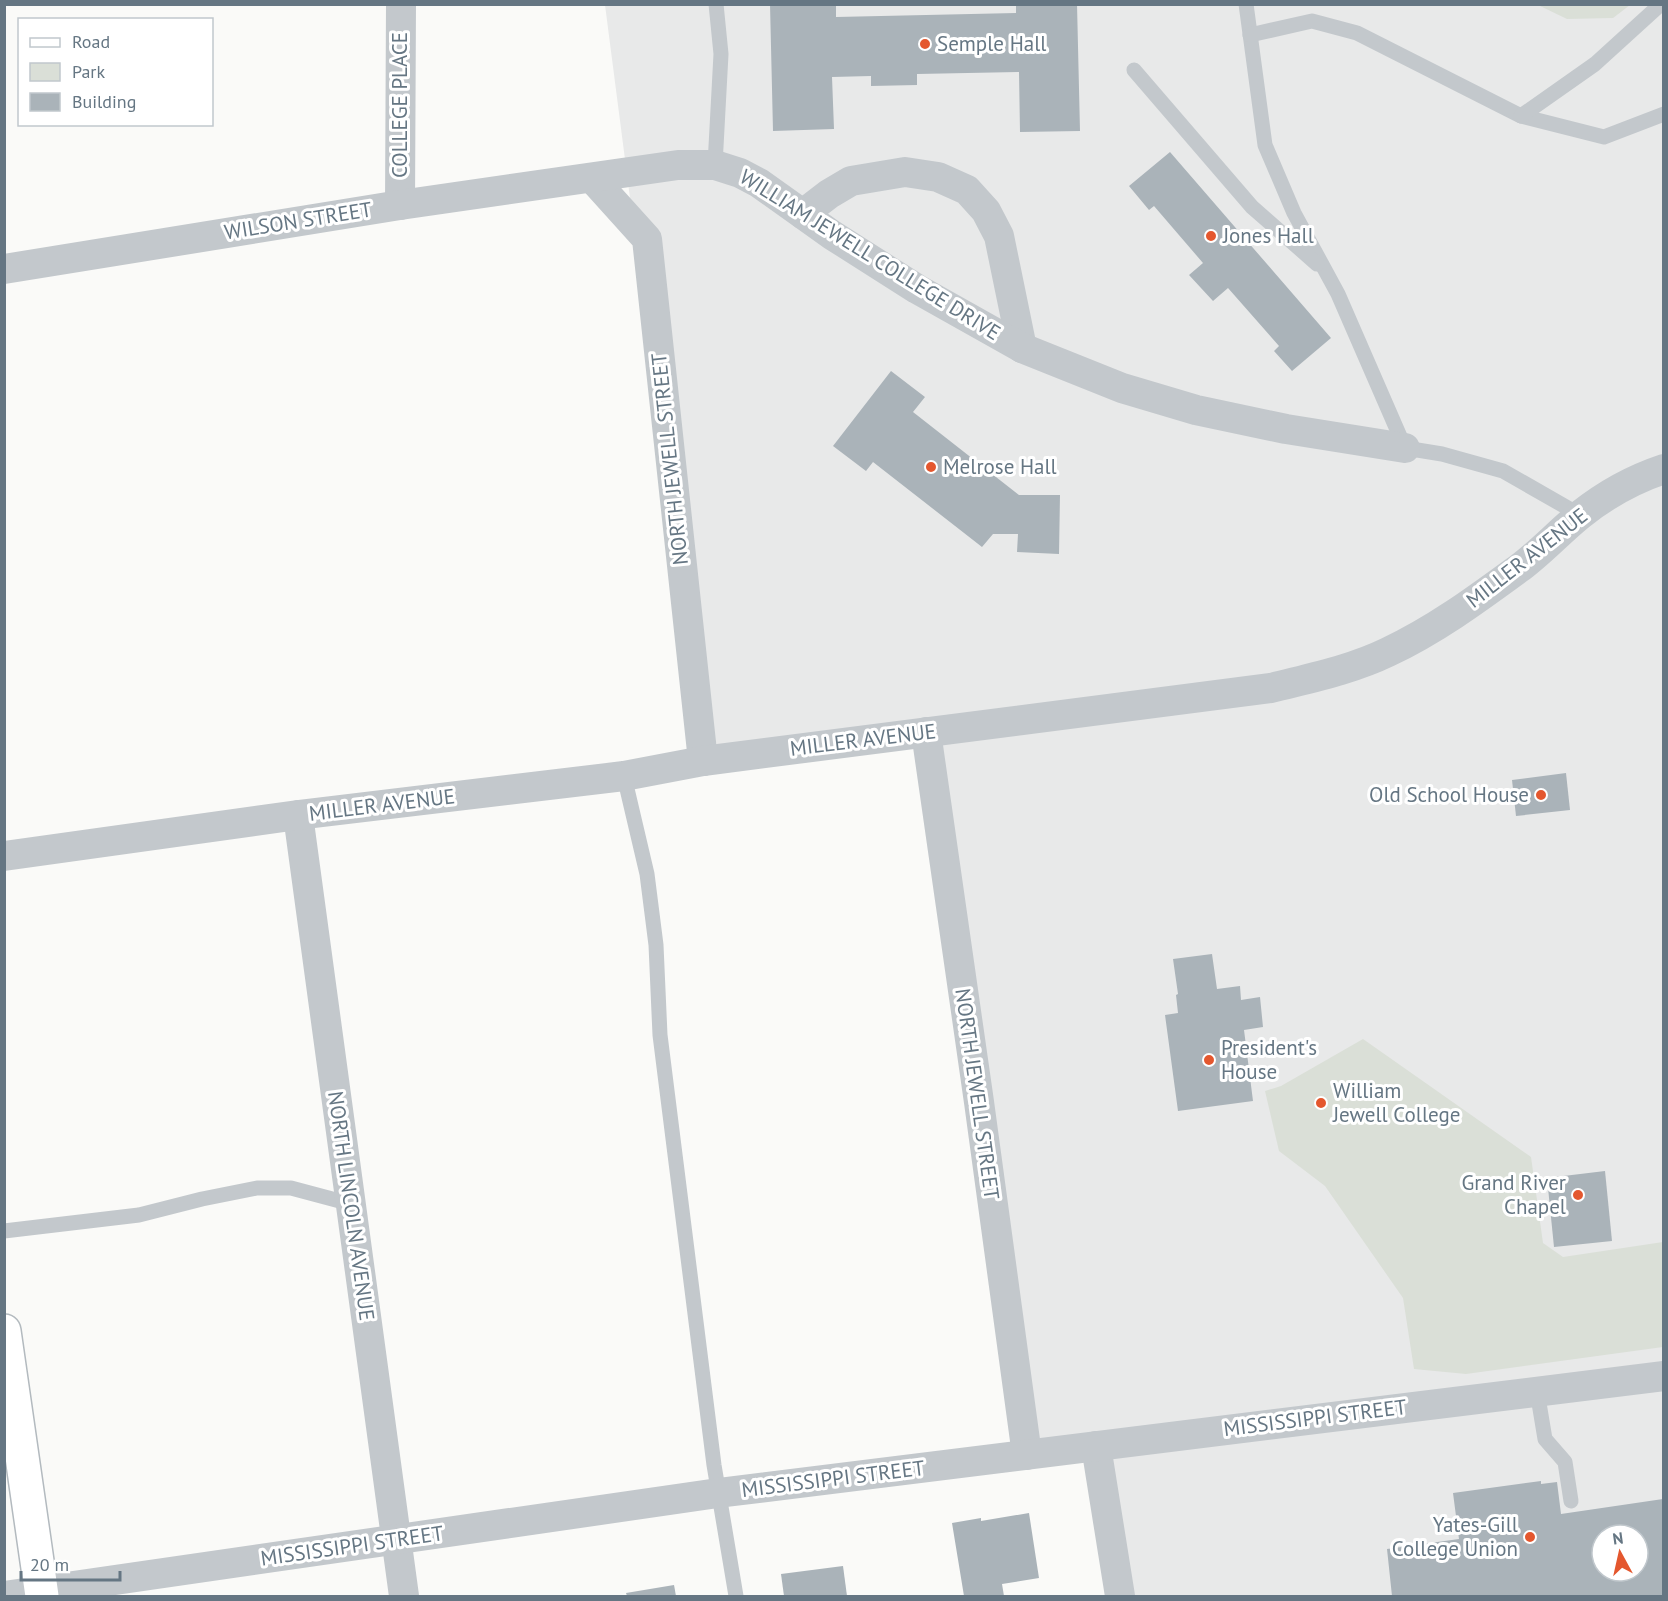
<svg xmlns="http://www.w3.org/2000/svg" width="1668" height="1601" viewBox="0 0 1668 1601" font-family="'PT Sans',sans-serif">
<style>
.built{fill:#e8e9e9;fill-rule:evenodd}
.green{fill:#dadfd7}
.building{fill:#aab3b9;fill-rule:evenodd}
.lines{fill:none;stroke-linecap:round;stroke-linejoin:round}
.secondary-casing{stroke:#b3babf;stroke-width:36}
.service{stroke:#c3c8cc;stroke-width:15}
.minor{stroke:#c3c8cc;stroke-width:30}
.secondary{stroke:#fff;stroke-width:33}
.poi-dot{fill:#e4572e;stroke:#fff;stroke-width:2}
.labels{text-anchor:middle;stroke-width:6;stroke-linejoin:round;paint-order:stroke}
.poi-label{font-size:21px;fill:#657683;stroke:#fff;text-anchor:start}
.street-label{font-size:21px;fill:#657683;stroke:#fff}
</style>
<rect width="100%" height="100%" fill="#fafaf8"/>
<path class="built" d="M605,5H1663V1596H1119L1096,1446L1027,1455L926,732L703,761ZM1602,1535H1638V1571H1602Z"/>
<g class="green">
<polygon points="1538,5 1630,4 1630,5 1613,18 1567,19"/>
<polygon points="1363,1039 1531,1157 1543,1243 1563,1257 1663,1242 1663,1347 1466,1374 1414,1369 1403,1298 1325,1186 1279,1151 1265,1091 1281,1086"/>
</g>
<g class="building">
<polygon points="770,4 836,4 836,17 1016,13 1016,4 1077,4 1080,131 1020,132 1019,72 917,74 917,85 871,86 871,76 832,77 834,129 773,131"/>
<polygon points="1170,152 1331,338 1292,371 1274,351 1279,346 1228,288 1213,301 1189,275 1203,263 1154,206 1149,210 1129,186"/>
<polygon points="891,371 925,397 913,412 1019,495 1060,495 1059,554 1017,552 1018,534 993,534 982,547 873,462 866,471 833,446"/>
<polygon points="1566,773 1570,810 1516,816 1512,780"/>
<polygon points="1212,954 1217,989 1240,986 1241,1000 1260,997 1263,1027 1244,1030 1253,1101 1178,1111 1165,1015 1178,1013 1176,995 1178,994 1173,959"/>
<polygon points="1605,1171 1612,1241 1554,1247 1547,1178"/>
<path d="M1541,1481V1484L1557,1482L1561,1514L1663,1499L1664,1596H1392L1387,1549L1459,1539L1453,1493ZM1602,1535H1638V1571H1602Z"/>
<polygon points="1029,1513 1039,1578 1002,1584 1004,1596 964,1596 952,1523 981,1518 981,1521"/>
<polygon points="843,1566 847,1596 784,1596 781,1574"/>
<polygon points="674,1585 676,1596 627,1596 626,1593"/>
</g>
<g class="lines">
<defs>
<polyline id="secondary" points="4,1331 42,1596"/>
</defs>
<use href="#secondary" class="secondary-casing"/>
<g class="service">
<polyline points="1246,4 1265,145 1294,213 1338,294 1405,448 1442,454 1503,471 1580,515"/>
<polyline points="1250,35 1312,21 1357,33 1521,116 1604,137 1664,114"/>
<polyline points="1134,70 1252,207 1317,264"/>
<polyline points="1521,116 1595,64 1661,4"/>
<polyline points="715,165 721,54 716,4"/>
<polyline points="624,776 647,874 656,945 660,1035 714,1465 736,1596"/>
<polyline points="4,1231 139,1215 202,1199 257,1188 291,1188 351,1204"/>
<polyline points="1537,1391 1545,1439 1565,1462 1571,1501"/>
</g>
<g class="minor">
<polyline points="592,178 647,239 703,761"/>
<polyline points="400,205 401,4"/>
<polyline points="803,214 829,194 851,181 905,172 938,177 967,190 986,211 999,236 1022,348"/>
<polyline points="4,269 400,205 678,165 715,165 740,173 759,183 832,235 917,289 1022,348 1122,388 1196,410 1286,429 1405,448"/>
<polyline points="926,732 979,1102 1027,1455"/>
<polyline points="298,815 404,1596"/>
<path d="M4,856L298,815L624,776L703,761L1271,688C1310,678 1351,670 1388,652C1435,630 1477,599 1518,569C1540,553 1559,532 1580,515C1605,495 1634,479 1664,469"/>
<polyline points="1096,1446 1120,1596"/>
<polyline points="4,1596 718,1493 1664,1376"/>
</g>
<use href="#secondary" class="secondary"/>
</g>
<g class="poi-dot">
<circle cx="925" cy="44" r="6"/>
<circle cx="1211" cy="236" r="6"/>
<circle cx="931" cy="467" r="6"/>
<circle cx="1541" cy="795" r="6"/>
<circle cx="1209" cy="1060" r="6"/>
<circle cx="1321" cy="1103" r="6"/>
<circle cx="1578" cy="1195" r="6"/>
<circle cx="1530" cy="1537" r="6"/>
</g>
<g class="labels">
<g class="poi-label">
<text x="937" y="51">Semple Hall</text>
<text x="1223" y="243">Jones Hall</text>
<text x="943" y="474">Melrose Hall</text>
<text x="1529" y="802" text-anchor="end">Old School House</text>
<text x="1221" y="1055">President's<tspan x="1221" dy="24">House</tspan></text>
<text x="1333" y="1098">William<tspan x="1333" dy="24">Jewell College</tspan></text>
<text x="1566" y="1190" text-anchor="end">Grand River<tspan x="1566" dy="24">Chapel</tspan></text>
<text x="1518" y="1532" text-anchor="end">Yates-Gill<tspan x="1518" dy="24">College Union</tspan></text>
</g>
<g class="street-label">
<text transform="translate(400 105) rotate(-90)" y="7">COLLEGE PLACE</text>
<text transform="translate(298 221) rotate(-9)" y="7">WILSON STREET</text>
<text transform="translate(870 255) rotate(32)" y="7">WILLIAM JEWELL COLLEGE DRIVE</text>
<text transform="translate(670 459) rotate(-96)" y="7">NORTH JEWELL STREET</text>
<text transform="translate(1527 558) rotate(-38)" y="7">MILLER AVENUE</text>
<text transform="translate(863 740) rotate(-7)" y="7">MILLER AVENUE</text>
<text transform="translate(382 805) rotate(-7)" y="7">MILLER AVENUE</text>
<text transform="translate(977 1094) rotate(82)" y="7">NORTH JEWELL STREET</text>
<text transform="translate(351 1206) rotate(82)" y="7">NORTH LINCOLN AVENUE</text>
<text transform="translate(1315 1418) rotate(-7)" y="7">MISSISSIPPI STREET</text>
<text transform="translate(833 1479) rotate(-7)" y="7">MISSISSIPPI STREET</text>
<text transform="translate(352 1546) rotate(-8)" y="7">MISSISSIPPI STREET</text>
</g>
</g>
<rect width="1668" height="1601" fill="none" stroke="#657683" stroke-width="12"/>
<rect x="18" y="18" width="195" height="108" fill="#ffffff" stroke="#c1c8cd" stroke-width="1.5"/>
<rect x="30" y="38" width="30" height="9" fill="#ffffff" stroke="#c1c8cd" stroke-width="1.5"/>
<text x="72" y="48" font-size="18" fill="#657683">Road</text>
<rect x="30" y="63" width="30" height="18" fill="#dadfd7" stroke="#c1c8cd" stroke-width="1.5"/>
<text x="72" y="78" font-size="18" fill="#657683">Park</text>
<rect x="30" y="93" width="30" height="18" fill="#aab3b9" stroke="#c1c8cd" stroke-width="1.5"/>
<text x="72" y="108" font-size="18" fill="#657683">Building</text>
<g transform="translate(1620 1553) rotate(352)"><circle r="28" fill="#ffffff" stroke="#c1c8cd" stroke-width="1.5"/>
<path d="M0-4.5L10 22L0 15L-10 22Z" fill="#e4572e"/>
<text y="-9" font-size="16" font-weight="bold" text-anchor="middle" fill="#657683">N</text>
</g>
<path d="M21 1571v9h99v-9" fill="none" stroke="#657683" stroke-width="3"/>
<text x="30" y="1571" font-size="18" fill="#657683" stroke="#ffffff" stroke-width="4.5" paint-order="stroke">20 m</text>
</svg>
